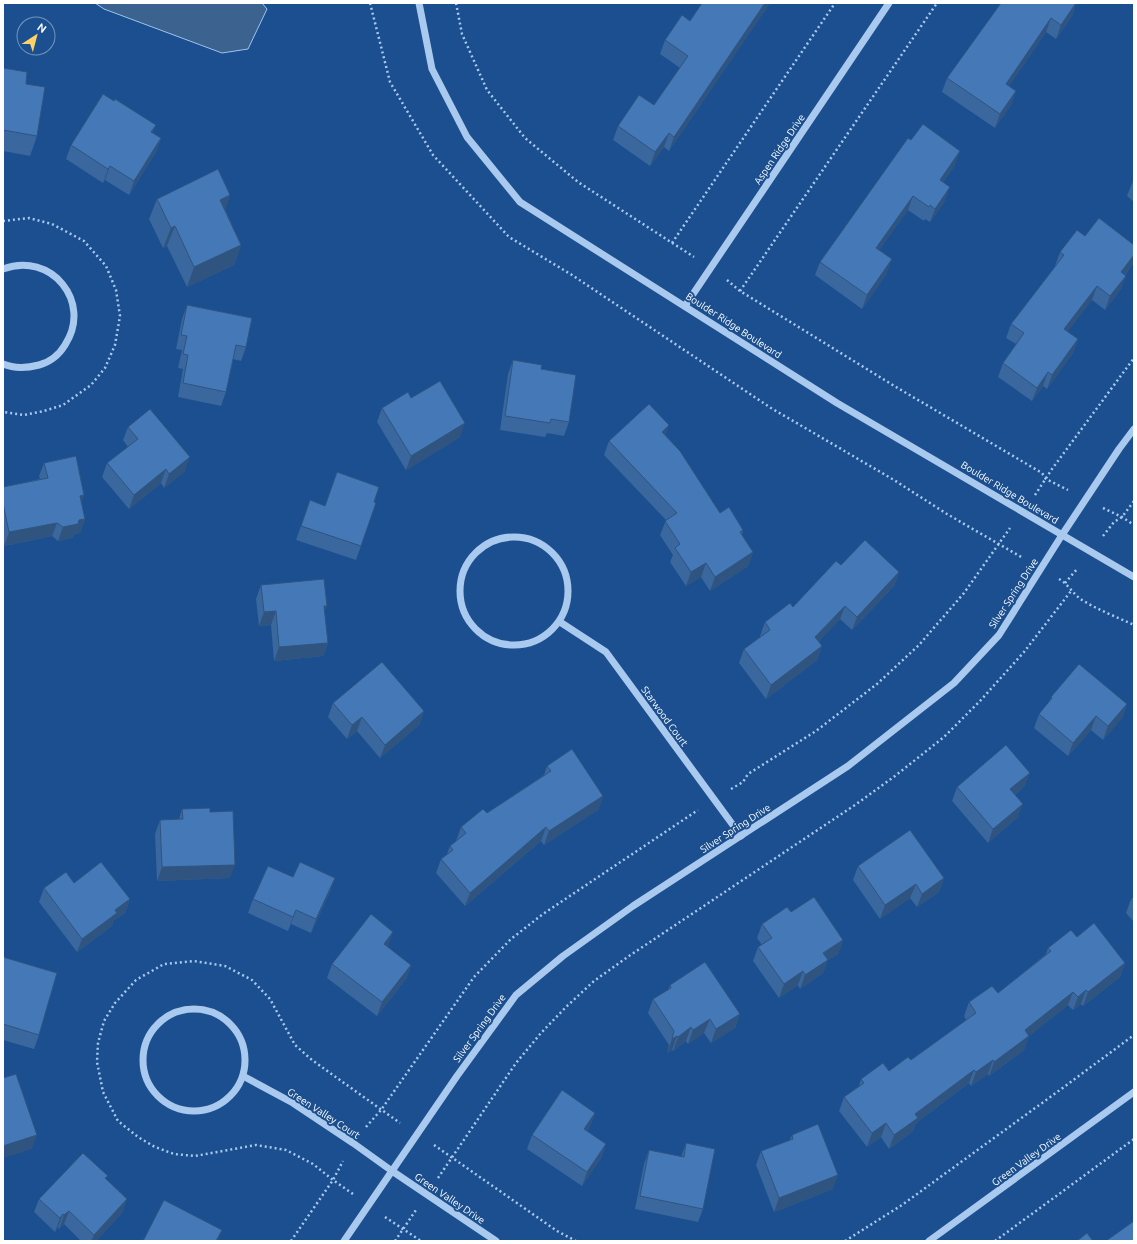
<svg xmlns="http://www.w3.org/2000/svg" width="1137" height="1244" viewBox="0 0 1137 1244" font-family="Ubuntu,sans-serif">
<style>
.water{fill:#3c6290;stroke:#9cc4f0}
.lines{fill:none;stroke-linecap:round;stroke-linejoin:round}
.path{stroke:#a9c9ee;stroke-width:2.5;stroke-dasharray:2 3;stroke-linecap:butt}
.minor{stroke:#a9c9ee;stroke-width:7}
.wall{fill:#3a679d}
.shaded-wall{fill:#305480}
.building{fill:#4478b7;stroke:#305480}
.labels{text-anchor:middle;stroke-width:4;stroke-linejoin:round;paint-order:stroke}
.street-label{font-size:10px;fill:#fff;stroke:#1b4f8f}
</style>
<rect width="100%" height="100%" fill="#1b4f8f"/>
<polygon class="water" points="95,3 262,3 267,9 248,49 222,53 104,9"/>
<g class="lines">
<g class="path">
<polyline points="370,3 390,82 433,155 509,237 572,275 771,408 894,480 947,514 1023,558"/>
<polyline points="456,3 462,34 487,90 525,138 578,182 694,257"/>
<polyline points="3,221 29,218 52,224 84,241 106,266 116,290 120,316 115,345 105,368 91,385 63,405 44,411 24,415 3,412"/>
<polyline points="672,243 835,3"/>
<polyline points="727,280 740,291 896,387 1042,473 1046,479 1068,490"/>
<polyline points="740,291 937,3"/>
<polyline points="1035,495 1052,469 1134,358"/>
<polyline points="1103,508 1122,517 1134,525"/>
<polyline points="1103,536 1114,522 1122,517 1134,501"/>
<path d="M1059,579C1068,584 1073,594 1082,600C1098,610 1117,617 1134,625"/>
<polyline points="1065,583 1078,568"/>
<polyline points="731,789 743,782 748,774 816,731 877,684 919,645 964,593 1010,528"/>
<polyline points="366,1127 381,1110 474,977 511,939 543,914 698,810"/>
<polyline points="434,1145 557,1231 576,1241"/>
<polyline points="438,1178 516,1063 541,1033 566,1007 594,981 629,956 855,805 895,776 944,737 980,701 1024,652 1071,591"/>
<polyline points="353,1194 333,1180 313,1164 286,1150 256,1145 195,1156 174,1154 155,1147 138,1137 118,1121 103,1092 97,1062 98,1043 104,1021 115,1003 136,980 164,964 194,961 225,966 252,980 270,999 295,1045 312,1060 400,1123"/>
<polyline points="385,1217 421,1241"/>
<polyline points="291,1241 333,1180 343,1161"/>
<polyline points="395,1241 416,1210"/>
<polyline points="845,1241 902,1205 1064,1087 1134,1035"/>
<polyline points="995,1241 1134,1139"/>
</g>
<g class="minor">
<polyline points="419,3 432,69 467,137 520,202 837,403 1134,577"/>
<path d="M3,269C51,251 93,302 65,345C59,355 50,362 39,365C27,368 15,369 3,364"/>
<polyline points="685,306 889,3"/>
<circle cx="514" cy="591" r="54"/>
<polyline points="560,622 606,652 741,836"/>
<circle cx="194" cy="1060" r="51"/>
<polyline points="243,1076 293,1103 353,1143 392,1171 496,1241"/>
<polyline points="344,1241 457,1076 516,995 563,956 633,906 848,766 954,683 999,635 1062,535 1119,449 1134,429"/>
<polyline points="929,1241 1134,1092"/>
</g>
</g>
<g class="wall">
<polygon points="702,3 770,3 669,151 664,147 650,166 613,140 618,126 654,105 680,68 660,54 665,40 690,21"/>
<polygon points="1076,3 1072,16 1056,39 1046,32 1009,86 1016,91 1011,105 995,128 942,92 947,78"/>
<polygon points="3,69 26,84 37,136 30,156 3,151"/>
<polygon points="153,133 161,138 156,152 129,195 105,180 103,183 66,159 71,145"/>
<polygon points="911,140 955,165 943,182 945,201 930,222 925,219 924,221 908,210 879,250 887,273 862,309 815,275 820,262"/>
<polygon points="1134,179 1134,202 1127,196 1132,183"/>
<polygon points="230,195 225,209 241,245 234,265 187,287 167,246 163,248 149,219 157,199"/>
<polygon points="1085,236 1134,245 1134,262 1125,275 1126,276 1121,289 1105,310 1092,300 1067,332 1078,339 1073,353 1047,389 1043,386 1032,401 998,377 1003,363 1016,344 1006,338 1011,324 1056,266 1055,266 1060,252"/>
<polygon points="187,305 246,347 241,361 233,359 226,392 221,406 178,397 183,369 178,368 182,350 176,349 182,319"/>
<polygon points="513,360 541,369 569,422 564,436 547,433 545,437 500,430 508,374"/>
<polygon points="411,398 460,437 406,470 377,422 382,408"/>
<polygon points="669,425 665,435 720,513 743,530 742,535 753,552 748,566 710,591 701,577 686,586 670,562 673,555 660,535 666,520 604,455 609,441"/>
<polygon points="128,427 185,471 164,488 161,483 129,509 102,477 107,463 128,447 123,440"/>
<polygon points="44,463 84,495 81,503 85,519 80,533 74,534 72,538 58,541 52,536 4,546 3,541 3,487 40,479 39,476"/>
<polygon points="310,500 325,506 374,502 361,546 356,560 296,540"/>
<polygon points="841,565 899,572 894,586 852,630 840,619 819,641 822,646 817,660 766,699 739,663 744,649 760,637 760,636 765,622 793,607"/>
<polygon points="261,585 328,643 323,656 274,661 271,625 259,626 256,599"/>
<polygon points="1051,697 1127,704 1122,718 1103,740 1091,730 1068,756 1034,728 1039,714 1049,702"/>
<polygon points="333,703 424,711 419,725 380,758 357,731 347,739 328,717"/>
<polygon points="547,766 603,796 598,810 544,845 541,841 465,906 436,873 441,859 447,854 450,846 456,841 461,827 487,813 544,775"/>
<polygon points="1025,786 1015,795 1018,817 988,843 952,801 957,787"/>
<polygon points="182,809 210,812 230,878 157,881 155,834 160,820 179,819"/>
<polygon points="858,866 944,878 939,892 917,907 910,898 880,919 853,880"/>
<polygon points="293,877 335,878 330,892 311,933 291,924 288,931 248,913 253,899"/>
<polygon points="74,883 130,899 125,913 113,921 112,926 77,952 39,902 44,888"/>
<polygon points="1134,897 1134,922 1126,913 1131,899"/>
<polygon points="791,912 843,940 838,954 828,960 823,973 800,989 798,985 779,998 753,961 758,947 762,945 757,938 762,924"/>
<polygon points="1077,937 1125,963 1120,977 1083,1006 1081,1004 1073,1010 1068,1005 1029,1036 1024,1050 989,1076 988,1074 971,1086 969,1083 916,1123 913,1131 889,1149 881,1137 867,1147 839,1111 844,1097 859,1086 861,1079 889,1071 911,1060 966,1020 964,1016 969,1002 998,993 1046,954 1048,948"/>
<polygon points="388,946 387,947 411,965 406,979 377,1016 327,978 332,964"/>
<polygon points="3,957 39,1035 34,1049 3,1040"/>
<polygon points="670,985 740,1014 735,1028 711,1043 704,1033 688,1044 686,1041 673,1051 672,1050 667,1053 669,1045 648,1013 653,999 668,990"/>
<polygon points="595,1113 590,1126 587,1131 606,1144 601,1158 582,1186 527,1149 532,1135"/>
<polygon points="792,1135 833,1189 774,1212 756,1165 761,1151 789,1141"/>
<polygon points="686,1143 703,1209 698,1222 635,1209 644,1164 649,1150 681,1157"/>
<polygon points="106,1179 127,1199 122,1213 96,1241 81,1241 64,1224 59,1229 58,1227 55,1232 34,1212 39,1199"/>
</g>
<g class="shaded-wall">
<polygon points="765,3 770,3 669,151 674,137"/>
<polygon points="1076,3 1072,16 1056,39 1061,25"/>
<polygon points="1051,18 1046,32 1001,98 1006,84"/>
<polygon points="1016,91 1011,105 995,128 1000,114"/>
<polygon points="156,125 151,139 151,132"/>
<polygon points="669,133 664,147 650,166 655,152"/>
<polygon points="161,138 156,152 129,195 134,181"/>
<polygon points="960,151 955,165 935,193 940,180"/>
<polygon points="110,166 105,180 103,183 108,169"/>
<polygon points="950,187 945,201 930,222 935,209"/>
<polygon points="230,195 223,215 220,200"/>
<polygon points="913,196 908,210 871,262 876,248"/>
<polygon points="175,226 167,246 163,248 171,228"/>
<polygon points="241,245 234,265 187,287 194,267"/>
<polygon points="1134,255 1134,262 1116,286 1121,272"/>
<polygon points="892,259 887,273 862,309 867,295"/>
<polygon points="1126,276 1121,289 1105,310 1110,296"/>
<polygon points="1097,286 1092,300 1059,343 1064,329"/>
<polygon points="1078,339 1073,353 1047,389 1052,375"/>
<polygon points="1048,372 1043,386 1032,401 1037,388"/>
<polygon points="465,423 460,437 406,470 411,456"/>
<polygon points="669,425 664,439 662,432"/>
<polygon points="190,457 185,471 164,488 169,474"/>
<polygon points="166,469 161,483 129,509 134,495"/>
<polygon points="84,495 79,509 80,496"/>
<polygon points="85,519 80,533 74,534 79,520"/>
<polygon points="57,523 52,536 4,546 9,532"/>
<polygon points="78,524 72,538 58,541 63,527"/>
<polygon points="753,552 748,566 710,591 715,577"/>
<polygon points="706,563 701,577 686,586 691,572"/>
<polygon points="899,572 894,586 852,630 857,617"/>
<polygon points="324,606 327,606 322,619"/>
<polygon points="845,606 840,619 810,651 815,637"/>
<polygon points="276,611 271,625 259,626 264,612"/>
<polygon points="328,643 323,656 274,661 279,647"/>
<polygon points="822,646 817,660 766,699 771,685"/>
<polygon points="1127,704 1122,718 1103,740 1108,726"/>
<polygon points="424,711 419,725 380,758 385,745"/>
<polygon points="1096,716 1091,730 1068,756 1073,743"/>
<polygon points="362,717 357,731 347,739 352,725"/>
<polygon points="1030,773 1025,786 1005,803 1010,789"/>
<polygon points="603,796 598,810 544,845 549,831"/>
<polygon points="1023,804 1018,817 988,843 993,829"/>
<polygon points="546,827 541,841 465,906 470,893"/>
<polygon points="235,865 230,878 157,881 162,867"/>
<polygon points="335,878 330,892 311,933 316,919"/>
<polygon points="944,878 939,892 917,907 922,894"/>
<polygon points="916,884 910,898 880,919 885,905"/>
<polygon points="130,899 125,913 113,921 112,926 77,952 82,939 115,910"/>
<polygon points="296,910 291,924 288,931 293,917"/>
<polygon points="393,932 388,946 379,958 384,944"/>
<polygon points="843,940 838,954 828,960 823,973 800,989 805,975 823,953"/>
<polygon points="1125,963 1120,977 1083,1006 1088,992"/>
<polygon points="411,965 406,979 377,1016 382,1002"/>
<polygon points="803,971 798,985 779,998 784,984"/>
<polygon points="1086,990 1081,1004 1073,1010 1078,997"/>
<polygon points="1073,992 1068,1005 1028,1037 1029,1036 1024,1050 989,1076 994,1062 1025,1030"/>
<polygon points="740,1014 735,1028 711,1043 716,1029"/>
<polygon points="710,1019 704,1033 688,1044 693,1030"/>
<polygon points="691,1027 686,1041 673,1051 678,1037"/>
<polygon points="677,1036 672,1050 667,1053 672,1039"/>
<polygon points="993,1060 988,1074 971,1086 976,1072"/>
<polygon points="974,1070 969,1083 916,1123 913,1131 889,1149 894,1135 915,1114"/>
<polygon points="595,1113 590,1126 579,1142 584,1129"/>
<polygon points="886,1123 881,1137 867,1147 872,1133"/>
<polygon points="37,1135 32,1149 3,1158 3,1146"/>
<polygon points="606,1144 601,1158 582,1186 587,1172"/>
<polygon points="838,1175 833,1189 774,1212 779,1198"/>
<polygon points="127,1199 122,1213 96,1241 91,1241 94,1235"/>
<polygon points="69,1211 64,1224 59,1229 64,1215"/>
<polygon points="63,1214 58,1227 55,1232 60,1218"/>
<polygon points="222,1230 218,1241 216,1241"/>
</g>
<g class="building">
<polygon points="702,3 765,3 674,137 669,133 655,152 618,126 639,95 654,105 688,56 665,40 682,15 690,21"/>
<polygon points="1001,3 1076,3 1061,25 1051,18 1006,84 1016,91 1000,114 947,78"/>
<polygon points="3,68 27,72 26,84 45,87 37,136 3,130"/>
<polygon points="103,94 114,101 115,99 156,125 151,132 161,138 134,181 110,166 108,169 71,145"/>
<polygon points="923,124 960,151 940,180 950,187 935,209 930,205 929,207 913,196 876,248 892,259 867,295 820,262 908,138 911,140"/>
<polygon points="218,169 230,195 220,200 241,245 194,267 175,226 171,228 157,199"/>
<polygon points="1134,179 1134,184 1132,183"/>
<polygon points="1099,218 1134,245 1134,255 1121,272 1126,276 1110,296 1097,286 1064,329 1078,339 1052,375 1048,372 1037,388 1003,363 1024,333 1011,324 1064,255 1060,252 1077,230 1085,236"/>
<polygon points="187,305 252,318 246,347 236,345 226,392 183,383 188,355 183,354 187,336 181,335"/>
<polygon points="513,360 542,365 541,369 576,375 569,422 551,419 550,423 505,416"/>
<polygon points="440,381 465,423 411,456 382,408 408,392 411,398"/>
<polygon points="649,404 669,425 662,432 680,451 720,513 729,507 743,530 740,532 753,552 715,577 706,563 691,572 675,548 680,544 665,521 677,513 609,441"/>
<polygon points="150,409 190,457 169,474 166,469 134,495 107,463 138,439 128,427"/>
<polygon points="76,456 84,495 80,496 85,519 79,520 78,524 63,527 57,523 9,532 3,503 3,487 48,478 44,463"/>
<polygon points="337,472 379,487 374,502 376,503 361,546 301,526 310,500 325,506"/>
<polygon points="865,540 899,572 857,617 845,606 815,637 822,646 771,685 744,649 770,630 765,622 790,603 793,607 836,561 841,565"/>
<polygon points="324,579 327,606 324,606 328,643 279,647 276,611 264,612 261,585"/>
<polygon points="382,662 424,711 385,745 362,717 352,725 333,703"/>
<polygon points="1079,664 1127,704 1108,726 1096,716 1073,743 1039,714 1052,698 1051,697"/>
<polygon points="1006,745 1030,773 1010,789 1023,804 993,829 957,787"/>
<polygon points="572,749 603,796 549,831 546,827 470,893 441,859 453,850 450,846 466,833 461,827 483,809 487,813 551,771 547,766"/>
<polygon points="210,808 210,812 233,811 235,865 162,867 160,820 183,819 182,809"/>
<polygon points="910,830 944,878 922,894 916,884 885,905 858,866"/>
<polygon points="101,862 130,899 115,910 117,913 82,939 44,888 66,872 74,883"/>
<polygon points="300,862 335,878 316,919 296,910 293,917 253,899 268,866 293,877"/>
<polygon points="814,897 843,940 823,953 828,960 805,975 803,971 784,984 758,947 772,938 762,924 787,907 791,912"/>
<polygon points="1134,897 1134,902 1131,899"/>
<polygon points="371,914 393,932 384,944 411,965 382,1002 332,964"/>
<polygon points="1094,923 1125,963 1088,992 1086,990 1078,997 1073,992 1025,1030 1029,1036 994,1062 993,1060 976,1072 974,1070 915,1114 918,1118 894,1135 886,1123 872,1133 844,1097 864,1083 861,1079 883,1063 889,1071 908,1057 911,1060 976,1013 969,1002 992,986 998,993 1051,951 1048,948 1071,930 1077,937"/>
<polygon points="3,957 57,973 39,1035 3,1024"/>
<polygon points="705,962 740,1014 716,1029 710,1019 693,1030 691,1027 678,1037 677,1036 672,1039 674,1031 653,999 671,988 670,985"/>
<polygon points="16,1074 37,1135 3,1146 3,1078"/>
<polygon points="562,1090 595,1113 584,1129 606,1144 587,1172 532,1135"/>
<polygon points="818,1124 838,1175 779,1198 761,1151 793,1139 792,1135"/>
<polygon points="686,1143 715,1149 703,1209 640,1196 649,1150 684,1157"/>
<polygon points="83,1153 108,1176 105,1178 127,1199 94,1235 69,1211 64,1215 63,1214 60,1218 39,1199"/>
<polygon points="164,1200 222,1230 216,1241 143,1241"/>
<polygon points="1134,1221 1134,1241 1106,1241"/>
<polygon points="1087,1233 1093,1241 1077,1241"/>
</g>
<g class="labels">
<g class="street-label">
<text transform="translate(779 149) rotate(-56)" y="4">Aspen Ridge Drive</text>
<text transform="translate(734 325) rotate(33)" y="4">Boulder Ridge Boulevard</text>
<text transform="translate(1010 492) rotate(31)" y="4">Boulder Ridge Boulevard</text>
<text transform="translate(1013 593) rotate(-57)" y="4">Silver Spring Drive</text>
<text transform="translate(665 716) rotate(54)" y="4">Starwood Court</text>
<text transform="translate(735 828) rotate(-33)" y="4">Silver Spring Drive</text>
<text transform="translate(479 1028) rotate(-54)" y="4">Silver Spring Drive</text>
<text transform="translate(324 1113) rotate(33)" y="4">Green Valley Court</text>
<text transform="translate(1026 1159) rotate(-36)" y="4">Green Valley Drive</text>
<text transform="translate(450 1198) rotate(34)" y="4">Green Valley Drive</text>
</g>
</g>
<rect width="1137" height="1244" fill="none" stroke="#ffffff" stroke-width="8"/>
<g transform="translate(36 36) rotate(36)"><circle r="19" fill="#1b4f8f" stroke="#7695bc"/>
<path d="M0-3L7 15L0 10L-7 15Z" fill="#ffd166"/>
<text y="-6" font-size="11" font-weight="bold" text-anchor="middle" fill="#ffffff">N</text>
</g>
</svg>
